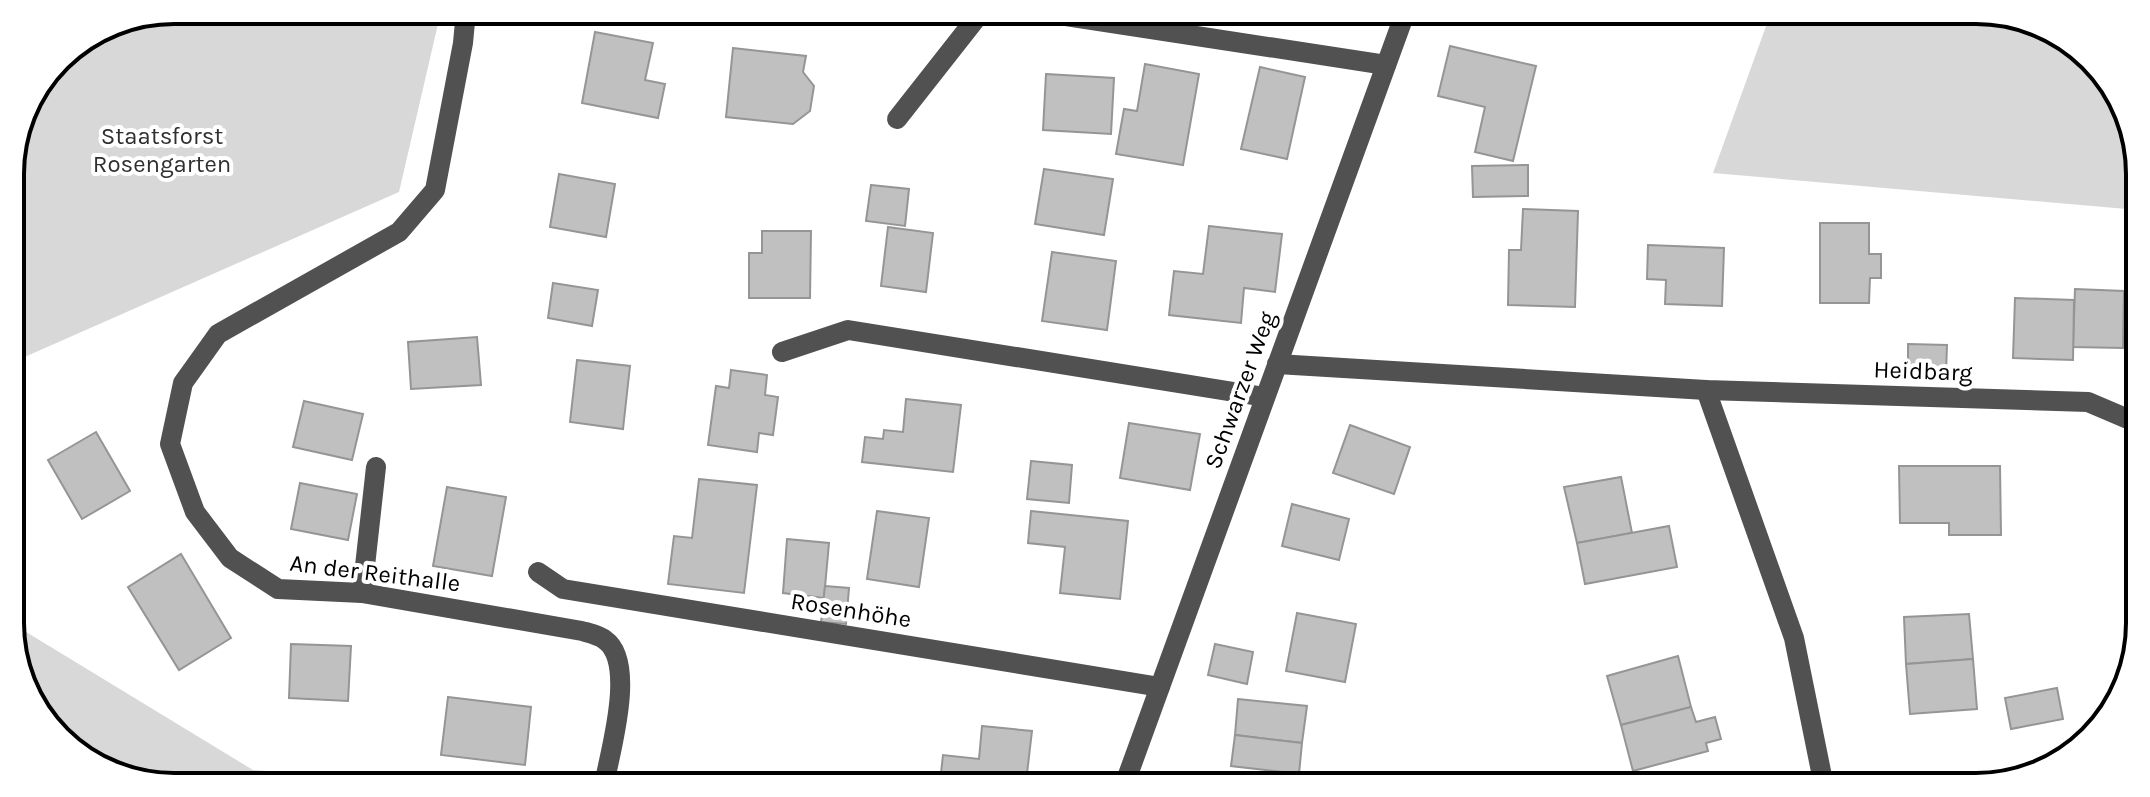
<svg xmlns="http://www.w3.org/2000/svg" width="2150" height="797" viewBox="0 0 2150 797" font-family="Karla,sans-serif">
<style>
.green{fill:#d8d8d8}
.building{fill:#c0c0c0;stroke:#959595;stroke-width:2}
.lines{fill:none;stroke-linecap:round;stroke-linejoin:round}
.minor{stroke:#515151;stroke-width:20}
.labels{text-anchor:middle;stroke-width:8;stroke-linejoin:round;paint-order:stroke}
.park-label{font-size:24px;fill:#2f2f2f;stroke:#fff}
.street-label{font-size:24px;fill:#000;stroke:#fff}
.rim{fill:none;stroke:#000;stroke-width:4}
</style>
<rect width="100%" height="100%" fill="#fff"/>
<g class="green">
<polygon points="174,10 441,11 399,192 11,363 10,163 27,101 65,51 112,22"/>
<polygon points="1769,18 2029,19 2100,66 2139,152 2138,210 1713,173"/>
<polygon points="13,624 253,770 374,779 121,778 50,731 13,655"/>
</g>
<g class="building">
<polygon points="1228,15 1266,15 1266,22 1228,18"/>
<polygon points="1289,15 1348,16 1346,24"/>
<polygon points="595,32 653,43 645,80 665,84 658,118 582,103"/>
<polygon points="1450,46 1536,66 1513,161 1475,152 1485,107 1438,96"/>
<polygon points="733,48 806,56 803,72 814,86 810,111 793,124 726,117"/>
<polygon points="1145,64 1199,74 1183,165 1116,154 1124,109 1137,111"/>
<polygon points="1260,67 1305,77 1287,159 1241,149"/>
<polygon points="1046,74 1114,78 1111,134 1043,130"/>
<polygon points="1528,165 1528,196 1473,197 1472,166"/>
<polygon points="1044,169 1113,179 1104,235 1035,224"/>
<polygon points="559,174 615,184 606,237 550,227"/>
<polygon points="871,185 909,189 905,226 866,221"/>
<polygon points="1523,209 1578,211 1575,307 1508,305 1509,250 1521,250"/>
<polygon points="1820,223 1869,223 1869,254 1881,254 1881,278 1870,278 1869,303 1820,303"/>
<polygon points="1209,226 1282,234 1275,292 1244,288 1241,323 1169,315 1174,271 1203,274"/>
<polygon points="888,227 933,233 926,292 881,286"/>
<polygon points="762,231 811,231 810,298 749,298 749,253 762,253"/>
<polygon points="1648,245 1724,248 1722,306 1665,304 1666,280 1647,279"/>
<polygon points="1052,252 1116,261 1107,330 1042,321"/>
<polygon points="553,283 598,290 592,326 548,318"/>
<polygon points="2075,289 2124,291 2123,348 2073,347"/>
<polygon points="2015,298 2074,300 2073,360 2013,358"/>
<polygon points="477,337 481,385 411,389 408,342"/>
<polygon points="1908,344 1947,345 1946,374 1908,373"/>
<polygon points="577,360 630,366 623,429 570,422"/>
<polygon points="731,370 767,375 765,395 778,397 773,435 759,433 757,452 708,445 716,386 729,388"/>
<polygon points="906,399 961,405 953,472 862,462 865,437 883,439 884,430 903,432"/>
<polygon points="304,401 363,414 352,460 293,447"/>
<polygon points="1129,423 1200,434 1190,490 1120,478"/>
<polygon points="1350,425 1410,447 1394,494 1333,473"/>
<polygon points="96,432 130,491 82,519 48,460"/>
<polygon points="1031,461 1072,465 1069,503 1027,499"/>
<polygon points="1899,466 2000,466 2001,535 1949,535 1949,523 1900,523"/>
<polygon points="1621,477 1632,533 1577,543 1564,487"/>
<polygon points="699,479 757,485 744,593 668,584 674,536 692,538"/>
<polygon points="300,483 357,494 348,540 291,529"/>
<polygon points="447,487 506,497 492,576 433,566"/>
<polygon points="1292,504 1349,519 1339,560 1282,546"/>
<polygon points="877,511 929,518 919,587 867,579"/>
<polygon points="1031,511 1128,521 1120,599 1060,593 1065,547 1028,543"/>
<polygon points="1669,526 1677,567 1585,584 1577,543"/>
<polygon points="787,539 829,543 824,598 783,593"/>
<polygon points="181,554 231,638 179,670 128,587"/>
<polygon points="825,586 849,588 846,624 821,622"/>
<polygon points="1297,613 1356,624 1345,682 1286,671"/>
<polygon points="1969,614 1973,659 1906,664 1904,617"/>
<polygon points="291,644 351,646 348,701 289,698"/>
<polygon points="1215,644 1253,652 1247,684 1208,675"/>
<polygon points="1678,656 1691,707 1621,725 1607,676"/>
<polygon points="1973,659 1977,709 1910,714 1906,664"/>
<polygon points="2057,688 2063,719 2011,729 2005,698"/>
<polygon points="448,697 531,707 525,765 441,755"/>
<polygon points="1238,699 1307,706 1302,743 1235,735"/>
<polygon points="1691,707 1696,722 1715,717 1721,739 1706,743 1708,751 1633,771 1621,725"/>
<polygon points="982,726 1032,731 1026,782 940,782 943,755 979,759"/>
<polygon points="1235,735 1302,743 1299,774 1231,766"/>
</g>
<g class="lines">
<g class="minor">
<path d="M466,11L463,43L435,190L399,232L218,334L183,383L170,444L195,512L230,558L278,589L362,593L582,631C589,633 599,635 605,640C636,662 611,748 605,780"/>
<polyline points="1053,14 1386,65"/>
<polyline points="897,119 978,16 984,14"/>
<polyline points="782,352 848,330 1265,397"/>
<polyline points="1277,364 1706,390 2088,402 2135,422"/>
<polyline points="1706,390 1794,638 1824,786"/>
<polyline points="538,572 563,589 1160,687"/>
<polyline points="362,593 376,467"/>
<polyline points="1125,783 1404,16"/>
</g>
</g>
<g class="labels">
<g class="park-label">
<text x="162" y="144">Staatsforst<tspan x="162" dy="28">Rosengarten</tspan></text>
</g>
<g class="street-label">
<text transform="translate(1923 371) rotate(2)" y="8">Heidbarg</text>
<text transform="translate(1240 390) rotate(-70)" y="8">Schwarzer Weg</text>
<text transform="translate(375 573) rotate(7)" y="8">An der Reithalle</text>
<text transform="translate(851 610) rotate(9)" y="8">Rosenhöhe</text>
</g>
</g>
<path d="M0 0H2150V797H0ZM174 24H1976A150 150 0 0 1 2126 174V623A150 150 0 0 1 1976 773H174A150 150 0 0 1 24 623V174A150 150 0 0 1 174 24Z" fill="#fff" fill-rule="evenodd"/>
<path class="rim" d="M174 24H1976A150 150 0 0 1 2126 174V623A150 150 0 0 1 1976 773H174A150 150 0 0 1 24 623V174A150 150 0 0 1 174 24Z"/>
</svg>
